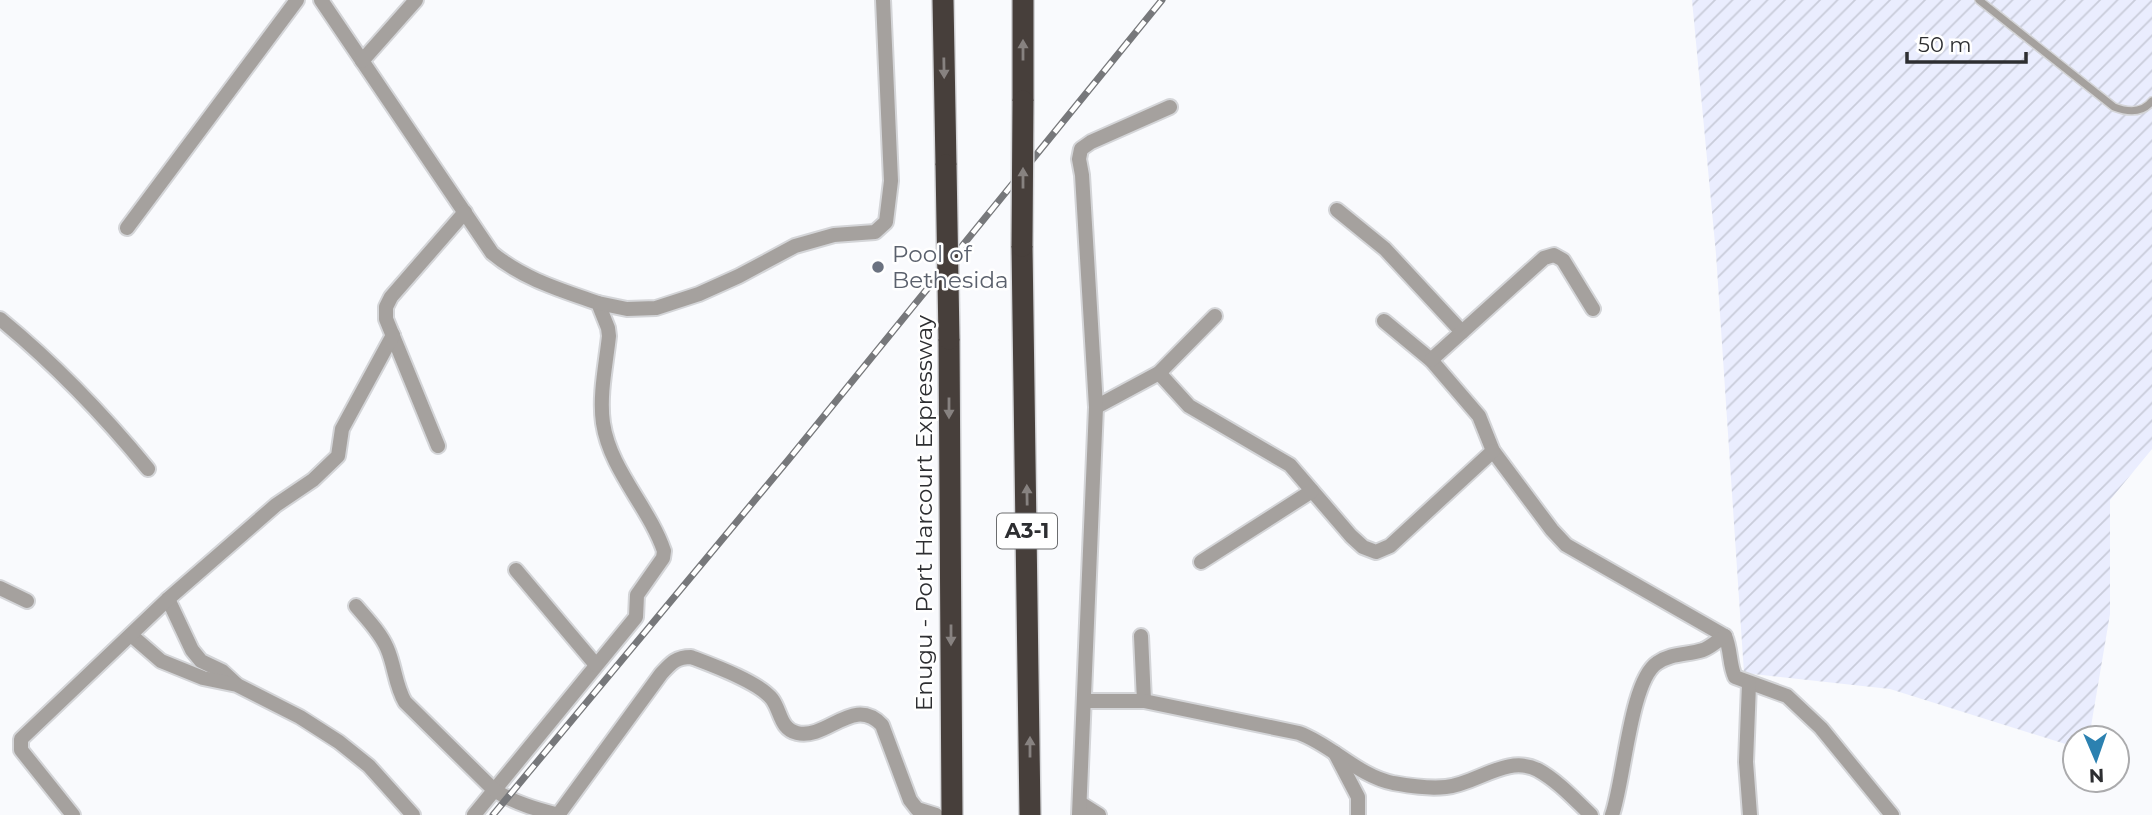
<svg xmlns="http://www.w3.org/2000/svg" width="2152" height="815" viewBox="0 0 2152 815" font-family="Montserrat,sans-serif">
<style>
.industrial{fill:url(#industrial-furrows)}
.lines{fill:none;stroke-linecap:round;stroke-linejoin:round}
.lane-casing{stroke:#d4d5d8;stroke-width:10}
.street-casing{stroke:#d4d5d8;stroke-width:18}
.highway-casing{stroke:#d4d5d8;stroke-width:24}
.lane{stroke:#a5a19e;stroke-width:7}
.street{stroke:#a5a19e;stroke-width:14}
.highway{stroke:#473f3b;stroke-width:21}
.rail-casing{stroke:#77787b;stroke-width:7}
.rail{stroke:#fff;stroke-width:4.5;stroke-dasharray:13;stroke-linecap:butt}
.highway-bridge-casing{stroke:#d4d5d8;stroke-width:24;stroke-linecap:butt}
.highway-bridge{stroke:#473f3b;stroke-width:21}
.oneway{fill:#878280}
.worship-dot{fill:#6b7280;stroke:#fff;stroke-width:2.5}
.labels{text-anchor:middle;stroke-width:5;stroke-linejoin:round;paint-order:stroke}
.shield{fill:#fff;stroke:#6c6d6f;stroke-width:2}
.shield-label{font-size:21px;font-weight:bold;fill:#2d2e31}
.worship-label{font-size:23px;fill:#5b616d;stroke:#fff;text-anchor:start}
.street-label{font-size:23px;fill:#2d2e31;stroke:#fff}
</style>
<defs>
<pattern id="industrial-furrows" width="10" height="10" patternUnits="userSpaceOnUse" patternTransform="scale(1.75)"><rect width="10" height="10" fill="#eaedfe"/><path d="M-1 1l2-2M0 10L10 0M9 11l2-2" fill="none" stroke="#c9ccda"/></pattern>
</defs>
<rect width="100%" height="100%" fill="#f9fafd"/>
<polygon class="industrial" points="1692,0 2152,0 2152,449 2110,500 2110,614 2089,738 2075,738 2075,747 1890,689 1744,673 1716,254"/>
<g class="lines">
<defs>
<path id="lane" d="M1979,0L2114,107C2127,112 2142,114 2152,101"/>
<g id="street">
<path d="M321,0L492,253C523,279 561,290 598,303L608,328L609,336C606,364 599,395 603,423C610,470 649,507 664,551L663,558L637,595L636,617L474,815"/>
<polyline points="362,61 416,0"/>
<polyline points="1337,210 1385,249 1462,332"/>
<polyline points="127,228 297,0"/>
<polyline points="598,303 627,309 656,308 699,294 739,276 795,246 834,235 875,232 886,222 891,181 883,0"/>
<path d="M0,319C56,365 102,413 148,469"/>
<path d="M1384,321L1431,360L1479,416L1493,451L1552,530L1566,545L1725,636C1731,649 1729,664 1735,677L1787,696L1821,728L1892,815"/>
<polyline points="1431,360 1544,258 1554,255 1563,260 1593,309"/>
<polyline points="1159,373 1189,406 1290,465 1351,536 1363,547 1376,552 1390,546 1493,451"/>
<polyline points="1096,407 1159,373 1215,316"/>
<polyline points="438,446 386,319 386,307 391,297 465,212"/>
<polyline points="1201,562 1312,491"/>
<polyline points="516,570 596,665"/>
<polyline points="0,588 27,601"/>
<polyline points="168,599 192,650 201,661 222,671 236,684"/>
<path d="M356,606C367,619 380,632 387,648C395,666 395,685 405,702L494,790C515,803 535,809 559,815"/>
<polyline points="131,635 161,661 203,678 237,685 300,717 339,742 369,766 413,815"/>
<polyline points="1141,636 1144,701"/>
<polyline points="1749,684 1746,762 1750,815"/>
<path d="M1086,701H1144L1299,733C1332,745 1358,776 1393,783C1410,786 1428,789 1446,787C1477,784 1507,754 1538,770C1558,781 1575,800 1591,815"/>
<polyline points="1335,753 1358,797 1358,815"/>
<polyline points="1080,803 1099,815"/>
<polyline points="73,815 21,750 21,739 168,599 276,505 313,480 338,456 342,429 393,335"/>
<path d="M558,815L661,674C671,663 676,657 691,657C712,665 759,682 772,699C781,711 780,729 797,733C828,740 853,695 882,725L910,800L917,809L936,815"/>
<polyline points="1079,815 1096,407 1082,175 1079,159 1081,149 1091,142 1170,107"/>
<path d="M1612,815C1624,782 1630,681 1657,663C1671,653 1687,655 1703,650C1711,647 1718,640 1725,636"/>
</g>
<g id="highway">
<polyline points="943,0 946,165"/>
<polyline points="1023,101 1023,0"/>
<polyline points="1022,246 1030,815"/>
<polyline points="949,339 952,815"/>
</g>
</defs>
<use href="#lane" class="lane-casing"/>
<use href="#street" class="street-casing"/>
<use href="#highway" class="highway-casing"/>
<use href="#lane" class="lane"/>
<use href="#street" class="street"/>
<use href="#highway" class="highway"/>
<defs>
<polyline id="rail" points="493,815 789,459 1162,0"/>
</defs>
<use href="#rail" class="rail-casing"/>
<use href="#rail" class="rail"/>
<defs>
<g id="highway-bridge">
<polyline points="946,165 949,339"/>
<polyline points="1022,246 1023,101"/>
</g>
</defs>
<use href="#highway-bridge" class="highway-bridge-casing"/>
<use href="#highway-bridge" class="highway-bridge"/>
</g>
<defs><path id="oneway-solid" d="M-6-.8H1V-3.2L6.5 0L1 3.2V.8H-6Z" transform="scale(1.75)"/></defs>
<g class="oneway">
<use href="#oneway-solid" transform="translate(1023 50) rotate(-90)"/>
<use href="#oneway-solid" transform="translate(944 68) rotate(89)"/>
<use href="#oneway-solid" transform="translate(1023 178) rotate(-90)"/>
<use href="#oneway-solid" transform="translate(949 408) rotate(90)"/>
<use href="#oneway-solid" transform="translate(1027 495) rotate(-91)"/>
<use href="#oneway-solid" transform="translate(951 635) rotate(90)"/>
<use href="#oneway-solid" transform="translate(1030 747) rotate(-90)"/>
</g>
<circle class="worship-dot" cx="878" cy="267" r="7"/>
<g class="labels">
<rect class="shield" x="997" y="513.5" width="60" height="35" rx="5"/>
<g class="shield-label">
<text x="1027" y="538">A3-1</text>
</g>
<g class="worship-label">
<text x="892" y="262">Pool of<tspan x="892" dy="26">Bethesida</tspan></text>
</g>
<g class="street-label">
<text transform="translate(924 513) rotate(-90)" y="8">Enugu - Port Harcourt Expressway</text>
</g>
</g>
<g transform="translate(2096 759) rotate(178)"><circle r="33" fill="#ffffff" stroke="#ababad" stroke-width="2"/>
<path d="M0-5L12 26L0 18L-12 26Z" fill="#2c81b0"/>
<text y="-10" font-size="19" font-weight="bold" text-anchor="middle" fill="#2d2e31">N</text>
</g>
<path d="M1907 52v10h119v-10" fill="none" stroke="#2d2e31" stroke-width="3.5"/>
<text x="1918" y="52" font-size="21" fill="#2d2e31" stroke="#ffffff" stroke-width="5" paint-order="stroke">50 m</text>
</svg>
